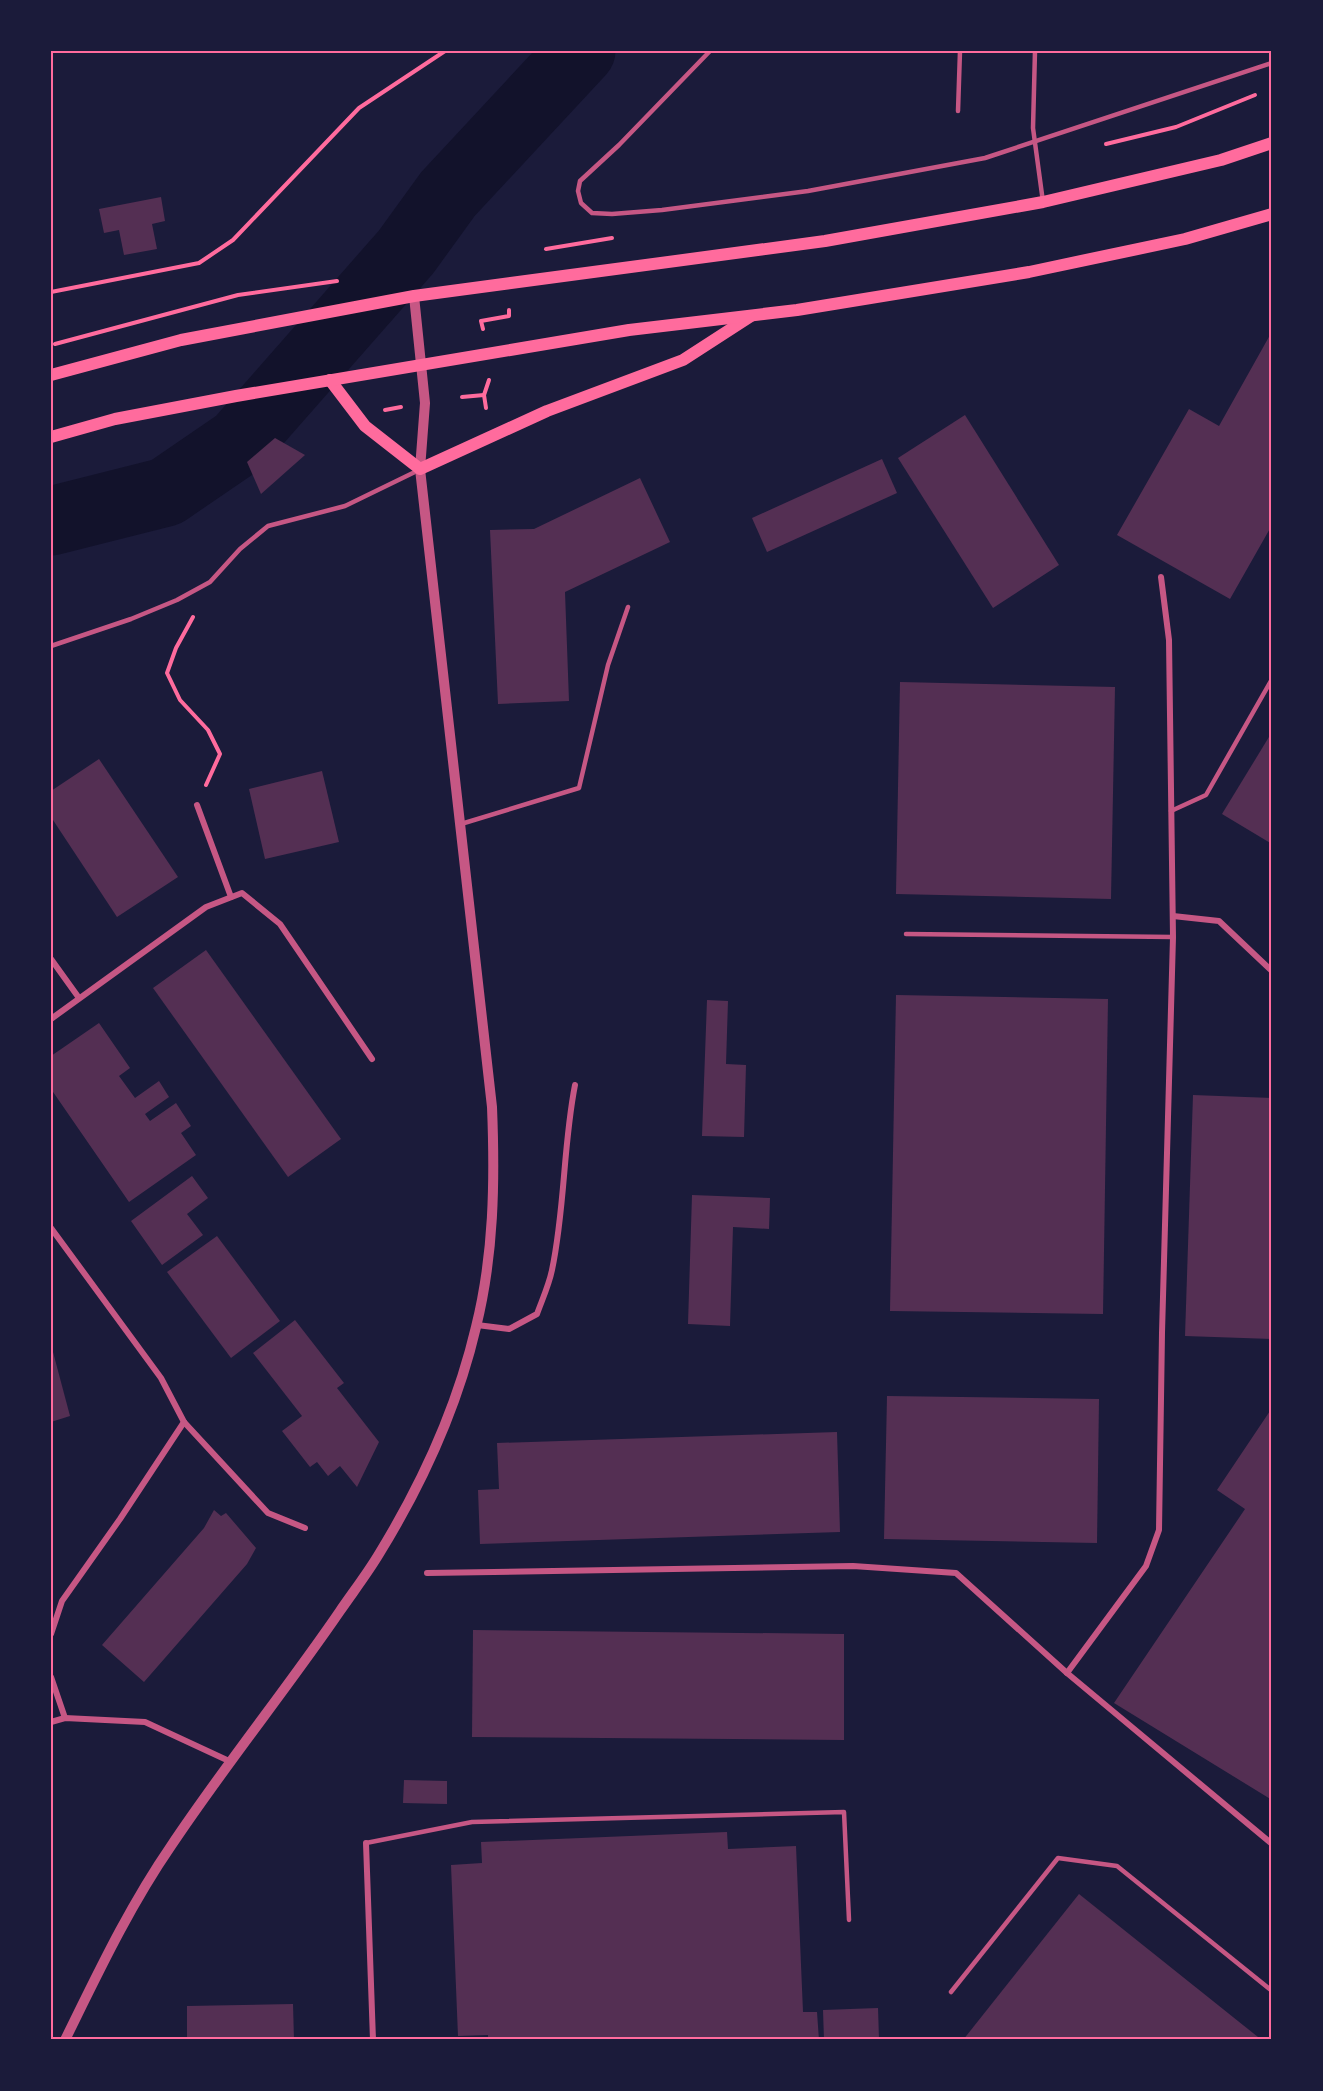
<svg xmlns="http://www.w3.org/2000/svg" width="1323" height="2091" viewBox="0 0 1323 2091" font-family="Overpass,sans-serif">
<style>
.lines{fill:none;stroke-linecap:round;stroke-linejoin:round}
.river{stroke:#12122b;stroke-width:69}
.building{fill:#542f53}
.path{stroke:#ff6b9d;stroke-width:4}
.service{stroke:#c65784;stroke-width:4.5}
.minor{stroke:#c65784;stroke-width:6}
.tertiary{stroke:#c65784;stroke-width:10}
.secondary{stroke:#ff6b9d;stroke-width:12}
.neatline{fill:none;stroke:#ff6b9d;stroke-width:2}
</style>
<rect width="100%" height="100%" fill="#1b1b3a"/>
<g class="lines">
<polyline class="river" points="51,521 166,492 239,442 406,252 448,194 581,51"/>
</g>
<g class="building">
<polygon points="161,197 165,221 152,224 157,249 124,255 119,230 104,233 99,209"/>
<polygon points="1270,335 1272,336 1272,525 1230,599 1117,535 1189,409 1219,426"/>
<polygon points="965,415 1059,565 993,608 898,458"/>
<polygon points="275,438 305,455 261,494 247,462"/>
<polygon points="882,459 897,493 767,552 752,518"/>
<polygon points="640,478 670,542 565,592 569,701 498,704 490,530 534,529"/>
<polygon points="900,682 1115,687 1111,899 896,894"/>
<polygon points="1272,732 1272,844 1222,814"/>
<polygon points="99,759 178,877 117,917 51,817 51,791"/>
<polygon points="322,771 339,842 265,859 249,789"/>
<polygon points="206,950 341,1139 288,1177 153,988"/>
<polygon points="896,995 1108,999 1103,1314 890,1311"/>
<polygon points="707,1000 728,1001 726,1064 746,1065 744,1137 702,1136"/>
<polygon points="99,1023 130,1068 119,1076 135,1098 159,1081 169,1097 145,1114 150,1121 176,1103 191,1126 181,1133 196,1155 129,1202 51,1089 51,1056"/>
<polygon points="1193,1095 1272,1098 1272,1339 1185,1336"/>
<polygon points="192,1176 208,1198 187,1214 203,1235 162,1265 131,1221"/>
<polygon points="692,1195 770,1198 769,1229 733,1227 730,1326 688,1324"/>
<polygon points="217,1236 280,1321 231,1358 167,1272"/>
<polygon points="295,1320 344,1383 337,1388 379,1442 357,1487 340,1466 328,1476 317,1462 310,1467 282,1431 302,1416 253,1353"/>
<polygon points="53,1352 70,1416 51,1422 51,1353"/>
<polygon points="887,1396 1099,1399 1097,1543 884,1539"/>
<polygon points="1272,1408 1272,1800 1114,1703 1245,1509 1217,1490"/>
<polygon points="837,1432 840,1532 480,1544 478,1490 499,1489 497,1443"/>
<polygon points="214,1510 221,1516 226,1513 256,1548 247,1564 144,1682 102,1645 204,1528"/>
<polygon points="473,1630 844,1634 844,1740 472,1737"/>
<polygon points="404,1780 447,1781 447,1804 403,1803"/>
<polygon points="727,1832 728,1849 796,1846 803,2012 817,2012 819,2040 488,2040 488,2035 458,2036 451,1865 482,1863 481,1842"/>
<polygon points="1079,1894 1258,2037 1255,2040 963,2040"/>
<polygon points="293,2004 294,2040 187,2040 187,2006"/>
<polygon points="878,2008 879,2040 824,2040 823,2010"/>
</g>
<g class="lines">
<g class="path">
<polyline points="1106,144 1176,127 1255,95"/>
<polyline points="546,249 612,238"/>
<polyline points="51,292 199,263 233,240 359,108 445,51"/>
<polyline points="483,329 481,321 509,316 509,310"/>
<polyline points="55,344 238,295 337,281"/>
<polyline points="462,397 484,395"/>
<polyline points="486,408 484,395 489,380"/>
<polyline points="385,410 401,407"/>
<polyline points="193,617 176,648 167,673 180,700 208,730 220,754 206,785"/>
</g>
<g class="service">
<polyline points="710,51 619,145 580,181 578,191 581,203 592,213 612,214 662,210 808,191 985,158 1272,63"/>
<polyline points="1035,51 1033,128 1043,202"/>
<polyline points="958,111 960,51"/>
<polyline points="51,646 131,619 177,600 210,582 240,549 268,526 345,506 419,470"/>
<polyline points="1171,811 1206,795 1272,679"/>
<polyline points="461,824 579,788 608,665 628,607"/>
<polyline points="906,934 1173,937"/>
<polyline points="366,1843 472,1822 844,1812 849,1920"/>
<polyline points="951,1992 1058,1858 1117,1866 1272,1991"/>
</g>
<g class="minor">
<polyline points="197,805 231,897"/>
<polyline points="1173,916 1219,921 1272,971"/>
<polyline points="51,959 79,998"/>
<polyline points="51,1019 206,907 242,893 280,924 372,1059"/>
<polyline points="51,1228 161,1378 184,1422 268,1513 305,1528"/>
<path d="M477,1325L509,1329L537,1314C542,1300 549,1285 552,1270C565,1209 563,1146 575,1085"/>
<polyline points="427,1573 853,1566 956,1573 1067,1673 1272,1844"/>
<polyline points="51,1634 62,1601 120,1519 184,1422"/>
<polyline points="1067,1673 1146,1566 1159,1530 1162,1333 1173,937 1169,640 1161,577"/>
<polyline points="51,1677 65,1718"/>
<polyline points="51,1722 65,1718 145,1722 229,1761"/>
<polyline points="366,1843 373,2040"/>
</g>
<path class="tertiary" d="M65,2040C98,1973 129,1907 171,1846C225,1765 286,1690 340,1611C353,1592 367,1574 379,1554C422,1484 457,1408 476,1327C494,1255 495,1181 492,1107L420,469L425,403L414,296"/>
<g class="secondary">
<polyline points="51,375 181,340 414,296 825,241 1043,202 1221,160 1272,143"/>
<polyline points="330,380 365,426 420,469 547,411 683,360 751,316"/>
<polyline points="51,437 115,419 236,396 629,330 797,310 1029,272 1185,239 1272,214"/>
</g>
</g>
<rect width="1323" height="2091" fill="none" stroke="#1b1b3a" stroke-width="105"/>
<rect x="52" y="52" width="1218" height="1986" class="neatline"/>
</svg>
